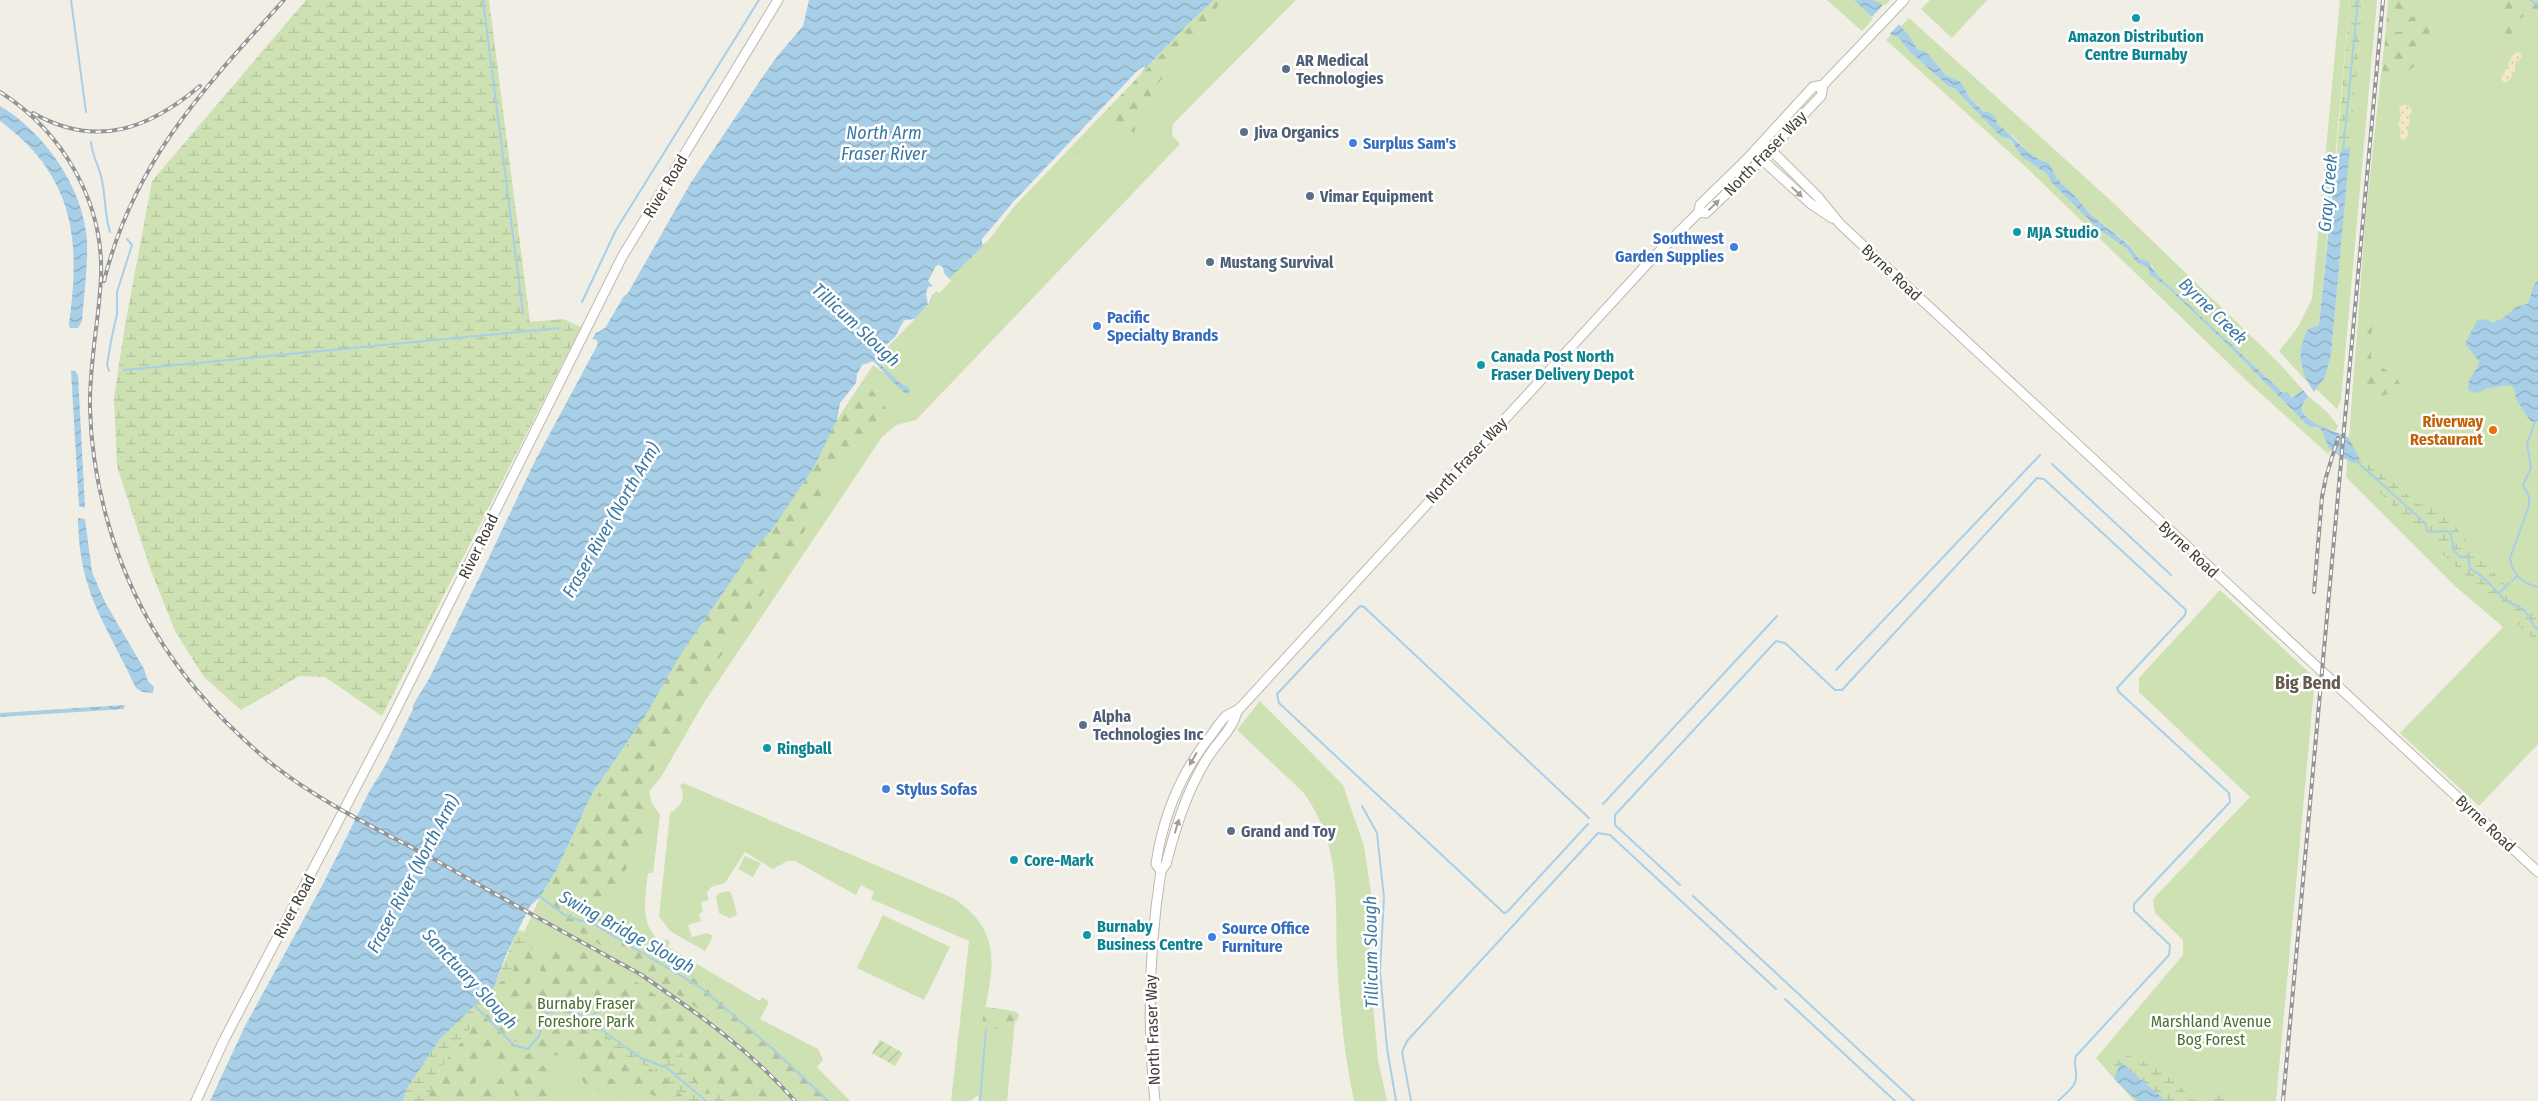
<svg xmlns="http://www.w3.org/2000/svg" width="2538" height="1101" viewBox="0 0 2538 1101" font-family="'Fira Sans Condensed',sans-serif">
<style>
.green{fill:#cde1b3}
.forest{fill:url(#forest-firs)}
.wetland{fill:url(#wetland-marsh)}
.sand{fill:url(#sand-dots)}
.garden{fill:url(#garden-furrows)}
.water{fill:url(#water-waves)}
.pier{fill:#f1eee6}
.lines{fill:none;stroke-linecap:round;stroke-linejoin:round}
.stream{stroke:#a8cfe8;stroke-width:2}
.minor-casing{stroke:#beb8ad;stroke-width:11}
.minor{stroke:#fff;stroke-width:9}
.rail-casing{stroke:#959595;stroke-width:4}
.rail{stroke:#fff;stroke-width:2;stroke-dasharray:5.5;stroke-linecap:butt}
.oneway{fill:#a19e9a}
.culture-dot{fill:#0f9aa8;stroke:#fff;stroke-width:2}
.service-dot{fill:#5c6f8a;stroke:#fff;stroke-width:2}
.shop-dot{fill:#3f7fe0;stroke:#fff;stroke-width:2}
.food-dot{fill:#e8710a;stroke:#fff;stroke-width:2}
.labels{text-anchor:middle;stroke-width:5;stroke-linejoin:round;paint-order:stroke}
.culture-label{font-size:16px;font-weight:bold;fill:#0d838f;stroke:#fff;text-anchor:start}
.service-label{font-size:16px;font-weight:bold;fill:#4e5e75;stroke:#fff;text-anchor:start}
.shop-label{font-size:16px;font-weight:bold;fill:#366cbe;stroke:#fff;text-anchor:start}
.street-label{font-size:16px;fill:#433e36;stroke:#fff}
.food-label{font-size:16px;font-weight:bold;fill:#c56008;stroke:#fff;text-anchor:end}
.park-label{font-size:16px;fill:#496f30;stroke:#fff}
.water-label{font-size:18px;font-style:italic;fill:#3b79a3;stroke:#fff}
.neighbourhood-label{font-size:18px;font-weight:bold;fill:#655b4e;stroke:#fff}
</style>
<defs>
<pattern id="forest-firs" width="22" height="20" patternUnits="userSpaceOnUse" patternTransform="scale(1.25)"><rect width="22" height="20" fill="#cde1b3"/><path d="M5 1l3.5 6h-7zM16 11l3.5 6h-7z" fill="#b1c29b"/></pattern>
<pattern id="wetland-marsh" width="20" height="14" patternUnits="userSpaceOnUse" patternTransform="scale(1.25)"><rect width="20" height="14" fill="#cde1b3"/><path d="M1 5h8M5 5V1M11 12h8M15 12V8" fill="none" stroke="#b1c29b"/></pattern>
<pattern id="sand-dots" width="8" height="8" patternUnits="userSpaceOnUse" patternTransform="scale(1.25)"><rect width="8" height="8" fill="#f2e8c5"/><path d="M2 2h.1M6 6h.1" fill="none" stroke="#d1c8aa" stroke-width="1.8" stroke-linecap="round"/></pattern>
<pattern id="garden-furrows" width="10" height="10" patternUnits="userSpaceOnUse" patternTransform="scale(1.25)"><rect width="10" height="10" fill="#cde1b3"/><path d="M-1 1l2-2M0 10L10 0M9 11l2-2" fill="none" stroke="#b1c29b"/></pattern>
<pattern id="water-waves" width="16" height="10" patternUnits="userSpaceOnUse" patternTransform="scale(1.25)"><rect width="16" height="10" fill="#a8cfe8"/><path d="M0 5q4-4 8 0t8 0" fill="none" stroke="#8aa9bd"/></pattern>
</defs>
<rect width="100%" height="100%" fill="#f1eee6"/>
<g class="green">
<path d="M1214,0H1296L1173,124L1172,135L1180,144L916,420L896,425L882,437L703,704L660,779L649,791L652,803L660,815L653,873H648C645,900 639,923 661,943L666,939L670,942L668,947L760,1001L762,997L769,1002L760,1019L818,1049L823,1060L817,1067L850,1101H419L493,1001L540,897L556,871L593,792L644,718L679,657L860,385L873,361L898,337L932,300L933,294L1011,208L1188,24Z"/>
<polygon points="1827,0 1890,0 1862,31"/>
<polygon points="1930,0 1987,0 1952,38 1921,9"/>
<polygon points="2340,0 2350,0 2319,325 2308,329 2301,367 2307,375 2308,383 2279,351 2298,327 2312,299"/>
<polygon points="2363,0 2377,0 2341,400 2337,409 2316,389 2325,377 2331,355"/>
<polygon points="2389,0 2538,0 2538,744 2479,806 2400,733 2503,627 2455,586 2346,477 2366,213"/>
<polygon points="1909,18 2108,198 2279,363 2303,390 2292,398 2283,393 2157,275 2152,265 2139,259 2129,244 2091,215 2074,195 2057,179 2049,164 2036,160 2026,151 2017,140 1997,124 1969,97 1961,82 1946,75 1926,52 1917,49 1911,38 1900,27"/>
<path d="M1891,35L1898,37L1908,50L1948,86L1955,89L2001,137L2009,139L2022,157L2047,174L2052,183L2098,229L2127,249L2137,263L2148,267L2150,275L2165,285L2231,348L2309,427C2325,426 2326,438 2331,450L2328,454L2250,384L2029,170L1886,40Z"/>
<path d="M2308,396L2327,412L2338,426L2336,431C2326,429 2299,420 2302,407C2303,403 2307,399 2308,396Z"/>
<polygon points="2220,590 2315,678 2276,1101 2134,1101 2096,1058 2183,955 2183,940 2155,913 2153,899 2250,797 2139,692 2139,678"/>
<path d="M1260,701L1343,785L1364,846L1371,893L1369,961L1378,1060L1387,1101H1354C1344,1055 1340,1008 1337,961C1335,899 1342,845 1303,792L1237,730Z"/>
<path d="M683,783L953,898C1005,932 993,971 982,1023L1015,1021L1007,1101H979L978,1095L970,1101H951L969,941L871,899L874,892L861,885L856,895L795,861H787L773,869L745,852L725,883L711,887L707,893L709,900L701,902L703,912L699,914L701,921L688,925L692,937L707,933L713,936L705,951L670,931L659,916L670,813C682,806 686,797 680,785Z"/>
<polygon points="745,856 761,863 753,877 738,869"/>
<polygon points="728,891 731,893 737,913 735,916 729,918 719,913 716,897 719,893"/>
<polygon points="883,915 950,947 924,1000 857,968"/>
</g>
<g class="forest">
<polygon points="1217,0 1223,0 1217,6 1216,21 1202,33 1185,40 1182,55 1150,93 1156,108 1139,118 1134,133 1114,119 1076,155 1066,154 1100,115"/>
<polygon points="2388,0 2405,0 2403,16 2412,17 2426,13 2414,22 2394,26 2393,32 2412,31 2432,17 2434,23 2427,37 2417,44 2415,66 2388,85 2382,85"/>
<path d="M2497,0H2538V11C2530,12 2521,18 2514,23L2509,43L2502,24L2505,8Z"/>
<path d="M2367,316H2372L2371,358C2381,370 2401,374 2402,391L2370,398L2367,396C2358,370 2366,342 2367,316Z"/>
<path d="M868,379L871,389L889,412L862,447L837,462L804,532L697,692L644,787L648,835L598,913C632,947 678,966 718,994C762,1024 799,1063 837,1101H804C792,1088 779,1075 766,1063C704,1006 627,962 555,917L549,890L582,822L679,657L753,549L771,531L814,467L837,420L860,385Z"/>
<path d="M559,943C598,955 632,978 665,1002C708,1033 747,1066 786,1101H725L718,1093L704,1094C696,1086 693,1077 684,1069V1060L677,1050L673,1060L642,1056L624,1039L622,1033L603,1026L604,1015L594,1011L589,1013L582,1011L575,999L563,1007L544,1012L535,1041C526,1047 516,1044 509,1036L539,974L547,948Z"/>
<path d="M531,949L539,951C528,1006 492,1053 464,1101H426L440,1070L452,1051L465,1039L471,1025L484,1005H487L500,982L512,977L515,959L520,952Z"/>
<polygon points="985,1007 1014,1011 1019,1014 1017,1021 1007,1022 997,1029 982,1023"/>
<path d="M561,1013L579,1021L635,1062L664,1075L673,1088L689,1101H659L655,1096L634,1088L624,1077L614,1073L589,1072L568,1057L557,1055L542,1059L511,1075H506L496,1061L507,1041L519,1047L520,1051L532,1050C546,1032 537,1021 561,1013Z"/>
<polygon points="545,1065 553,1077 549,1085 552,1101 517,1101 511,1080"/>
<polygon points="488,1074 502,1079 513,1101 469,1101"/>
<polygon points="581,1077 619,1079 622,1084 621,1101 608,1101 608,1097 597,1090 586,1088"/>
</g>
<g class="wetland">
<polygon points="306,0 489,0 530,322 563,319 581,327 382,716 325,677 299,676 241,710 204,677 175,631 150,568 117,466 114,399 124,331 152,181"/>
<polygon points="2350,0 2363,0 2350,147 2341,151 2336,158"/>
<polygon points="2357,450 2417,503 2435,508 2449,519 2488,567 2513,592 2538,611 2538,643 2403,517 2352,464 2360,460"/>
<polygon points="518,930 525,932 532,945 531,949 520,952 515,959 512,977 500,982 490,1000 491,1005 484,1005 471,1025 465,1039 452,1051 440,1070 426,1101 403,1101 406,1090 440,1039 494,987"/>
<path d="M572,992L579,993L576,999L582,1011L589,1013L600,1012L604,1015L603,1026L622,1033L624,1039L642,1056L673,1060L677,1050H680L684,1060V1069C693,1077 696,1086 704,1094L718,1093L725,1101H689L673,1088L664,1075L615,1051L609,1041L568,1015C538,1009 545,1038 528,1054H523L518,1046L535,1041L541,1015L552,1009L563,1007Z"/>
<polygon points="2127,1055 2163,1070 2195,1101 2216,1093 2231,1101 2136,1101 2111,1075 2113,1063"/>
</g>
<g class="sand">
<path d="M2516,52L2520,53L2522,57L2515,63V71L2509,81L2504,83L2501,78C2507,70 2508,60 2516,52Z"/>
<polygon points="2402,105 2409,105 2412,110 2409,116 2410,122 2407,129 2409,137 2404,140 2399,138 2401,130 2398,124 2401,116 2399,108"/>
</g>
<polygon class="garden" points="880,1040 903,1053 895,1066 872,1053"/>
<g class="water">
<polygon points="804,0 1214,0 1188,24 1011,208 983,246 933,294 932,300 898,337 875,359 899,382 910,389 909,392 906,394 872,362 860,385 837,420 814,467 771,531 753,549 679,657 644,718 593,792 556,871 540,897 530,906 506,955 494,987 440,1039 406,1090 403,1101 207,1101 235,1042 443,644 594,336 677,199 801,22"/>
<path d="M1854,0H1872L1881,4L1911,38L1917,49L1926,52L1946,75L1961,82L1969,97L1984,112H1989L1996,118L1997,124C2016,137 2026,157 2049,163L2057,179L2074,195L2091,215L2129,245L2139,259L2148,261L2157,275L2283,393L2287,392L2292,398L2303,390L2308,396C2307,399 2303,403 2302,406C2298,422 2338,432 2348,437L2360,460L2353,463C2346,459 2337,455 2331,450C2322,441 2328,425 2309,427L2231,348L2165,285L2150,275L2148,267L2137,263L2127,249L2098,229L2052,183L2047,174L2022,157L2010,139L2001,137L1955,89L1948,86L1908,50L1898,37L1891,35Z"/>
<path d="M0,106C45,133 83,187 87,240C88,267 84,294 82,321L78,328H70L69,324C81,238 74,176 0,121Z"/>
<path d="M2350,147L2331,355L2325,377L2314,392C2299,370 2296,353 2308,329L2319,325L2336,158L2341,151Z"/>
<path d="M2538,280V420L2535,422H2531L2516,399L2515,390L2511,385L2487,388L2478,393L2469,391C2465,379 2478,371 2479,361L2465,344L2477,321L2486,319L2493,323L2502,319L2516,307L2527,304C2533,296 2530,287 2538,280Z"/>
<polygon points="71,371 75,371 78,375 85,508 79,506"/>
<path d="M78,518L85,519L92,572L105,602L144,669L148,681L154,687L153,693L142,692L136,688C106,623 79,594 78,518Z"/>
<polygon points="125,705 124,709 0,717 0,713"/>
<polygon points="2121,1062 2166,1101 2138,1101 2114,1079"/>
</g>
<g class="pier">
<polygon points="801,0 809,0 803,26 774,60 718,143 690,184 628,293 624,296 605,328 597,333 595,330 685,179 768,58 799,20"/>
<polygon points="1884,4 1900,23 1888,36 1871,18"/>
<polygon points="1146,65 1140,75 1013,208 988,241 982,245 982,239 1014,201 1138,70"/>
<polygon points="939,265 943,267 944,273 951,281 939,293 937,291 933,294 928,305 926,294 928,287 933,286 928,281 936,266"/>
<polygon points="915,319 878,357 887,370 874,356 895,337 904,320"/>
<polygon points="596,339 598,344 535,461 482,572 430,677 413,705 413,709 386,764 369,792 323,884 245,1026 210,1101 205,1101 288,932 358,803 388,740 440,643 580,361 591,340"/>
<polygon points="873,361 887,375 873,365 837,420 840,403 856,383 857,374 862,365"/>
</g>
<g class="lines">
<g class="stream">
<polyline points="71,0 86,112"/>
<polyline points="483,0 523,314"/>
<polyline points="2530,0 2538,5"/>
<path d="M91,142C92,155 98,164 101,176C106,195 104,213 110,232"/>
<polyline points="2343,152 2358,0"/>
<polyline points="582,302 616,230 759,0"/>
<polyline points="124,370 560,328"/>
<polyline points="109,371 107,365 111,341 117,314 117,292 132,245 127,239"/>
<path d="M2535,422L2527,444L2531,468L2523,485L2529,497V506L2510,558C2512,575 2524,584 2538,587"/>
<path d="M2355,460L2425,523L2428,532L2447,531L2451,534L2454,551L2460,557L2468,556L2470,569C2483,574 2494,590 2504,599C2510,604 2519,606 2525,611C2530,617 2532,625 2538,630"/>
<polyline points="2052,464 2171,575"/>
<polyline points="2512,581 2517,576"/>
<polyline points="2500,592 2509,583"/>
<polyline points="1836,670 2040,455"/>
<polyline points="1603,804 1777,616"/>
<polyline points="1362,806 1377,833 1384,898 1380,971 1387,1048 1396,1101"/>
<polyline points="1588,824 1507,912 1504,913 1279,703 1277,694 1360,606 1364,607 1589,818"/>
<path d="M1680,885L1615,825V815L1776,641L1785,643L1835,690H1842L2037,478L2044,479L2186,610L2185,615L2117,688L2119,692L2229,793L2230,802L2134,904V911L2170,945L2169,955L2076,1056C2073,1064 2077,1069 2076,1077C2076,1087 2064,1095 2058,1101"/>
<polyline points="539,896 566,916 595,925 700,987 774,1050 828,1101"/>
<polyline points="1693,896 1914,1101"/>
<polyline points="1785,999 1895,1101"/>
<polyline points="474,1005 514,1045 528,1049 539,1036 545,1013 566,1009 581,1015 641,1058 667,1068 706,1101"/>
<polyline points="588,1018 595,1014 600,998"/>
<polyline points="980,1101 986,1030"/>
<polyline points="1411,1101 1402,1052 1407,1041 1598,833 1610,835 1776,989"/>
</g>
<defs>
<g id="minor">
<polyline points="1763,142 1818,197 1840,224 2538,872"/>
<polyline points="1758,156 1811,204 1832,218"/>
<polyline points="1699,212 1706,213 1755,166 1821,96 1823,85 1904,0"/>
<path d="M1161,871L1156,864C1163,816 1181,772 1212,734C1216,729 1221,720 1226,716C1232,712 1237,712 1242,706L1648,263L1699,212L1700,205L1747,159L1813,87L1823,85"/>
<polyline points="196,1101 224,1040 392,718 622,257 778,0"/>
<path d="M1155,1101C1147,1024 1149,947 1161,871L1166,864C1176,826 1187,790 1208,757C1218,741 1232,730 1237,712"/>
</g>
</defs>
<use href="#minor" class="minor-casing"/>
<use href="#minor" class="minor"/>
<defs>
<g id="rail">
<path d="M0,92C63,132 104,202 101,277C99,321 89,364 90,408C92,485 115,564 154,630C184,681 226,726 272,764C321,803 382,831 437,861C504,899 572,937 640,974C696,1012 750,1050 795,1101"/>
<path d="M33,113C96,149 149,129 200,86"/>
<path d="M104,281C134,161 204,88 284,0"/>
<polyline points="2314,592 2322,497 2326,477 2338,438"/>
<polyline points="2283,1101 2383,0"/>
</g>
</defs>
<use href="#rail" class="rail-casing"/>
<use href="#rail" class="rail"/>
</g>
<defs><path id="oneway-solid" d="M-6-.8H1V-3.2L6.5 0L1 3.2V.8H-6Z" transform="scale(1.25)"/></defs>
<g class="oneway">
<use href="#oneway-solid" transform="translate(1797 192) rotate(43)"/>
<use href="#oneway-solid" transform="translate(1714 205) rotate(-44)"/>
<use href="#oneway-solid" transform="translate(1193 759) rotate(121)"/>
<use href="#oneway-solid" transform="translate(1177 826) rotate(-73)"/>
</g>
<g class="culture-dot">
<circle cx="2136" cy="18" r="5"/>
<circle cx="2017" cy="232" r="5"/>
<circle cx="1481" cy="365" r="5"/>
<circle cx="767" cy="748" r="5"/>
<circle cx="1014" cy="860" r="5"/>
<circle cx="1087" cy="935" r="5"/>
</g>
<g class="service-dot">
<circle cx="1286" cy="69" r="5"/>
<circle cx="1244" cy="132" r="5"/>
<circle cx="1310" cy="196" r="5"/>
<circle cx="1210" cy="262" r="5"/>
<circle cx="1083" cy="725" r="5"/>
<circle cx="1231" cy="831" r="5"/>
</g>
<g class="shop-dot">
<circle cx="1353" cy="143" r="5"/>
<circle cx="1734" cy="247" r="5"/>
<circle cx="1097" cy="326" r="5"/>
<circle cx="886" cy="789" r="5"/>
<circle cx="1212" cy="937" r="5"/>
</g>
<circle class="food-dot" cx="2493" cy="430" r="5"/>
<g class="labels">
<g class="culture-label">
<text x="2136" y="42" text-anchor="middle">Amazon Distribution<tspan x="2136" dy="18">Centre Burnaby</tspan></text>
<text x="2027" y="238">MJA Studio</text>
<text x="1491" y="362">Canada Post North<tspan x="1491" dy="18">Fraser Delivery Depot</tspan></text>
<text x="777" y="754">Ringball</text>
<text x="1024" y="866">Core-Mark</text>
<text x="1097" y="932">Burnaby<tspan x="1097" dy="18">Business Centre</tspan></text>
</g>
<g class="service-label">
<text x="1296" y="66">AR Medical<tspan x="1296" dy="18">Technologies</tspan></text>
<text x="1254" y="138">Jiva Organics</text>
<text x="1320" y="202">Vimar Equipment</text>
<text x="1220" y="268">Mustang Survival</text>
<text x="1093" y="722">Alpha<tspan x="1093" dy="18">Technologies Inc</tspan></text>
<text x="1241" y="837">Grand and Toy</text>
</g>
<g class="shop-label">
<text x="1363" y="149">Surplus Sam's</text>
<text x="1724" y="244" text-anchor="end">Southwest<tspan x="1724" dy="18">Garden Supplies</tspan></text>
<text x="1107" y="323">Pacific<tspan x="1107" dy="18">Specialty Brands</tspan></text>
<text x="896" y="795">Stylus Sofas</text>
<text x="1222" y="934">Source Office<tspan x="1222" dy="18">Furniture</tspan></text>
</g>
<g class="street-label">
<text transform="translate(1765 153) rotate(-46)" y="6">North Fraser Way</text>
<text transform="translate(665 186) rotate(-59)" y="6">River Road</text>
<text transform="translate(1892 272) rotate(43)" y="6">Byrne Road</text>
<text transform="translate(1466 460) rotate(-47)" y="6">North Fraser Way</text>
<text transform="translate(478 546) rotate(-64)" y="6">River Road</text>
<text transform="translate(2189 549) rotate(43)" y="6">Byrne Road</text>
<text transform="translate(2486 823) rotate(43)" y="6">Byrne Road</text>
<text transform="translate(294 906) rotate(-62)" y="6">River Road</text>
<text transform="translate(1152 1030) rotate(-92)" y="6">North Fraser Way</text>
</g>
<g class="food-label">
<text x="2483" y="427">Riverway<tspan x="2483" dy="18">Restaurant</tspan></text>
</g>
<g class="park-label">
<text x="586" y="1009">Burnaby Fraser<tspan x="586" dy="18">Foreshore Park</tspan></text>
<text x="2211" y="1027">Marshland Avenue<tspan x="2211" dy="18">Bog Forest</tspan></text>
</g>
<g class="water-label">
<text x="884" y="139">North Arm<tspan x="884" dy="21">Fraser River</tspan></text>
<text transform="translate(2328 193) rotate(-85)" y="6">Gray Creek</text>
<text transform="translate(2213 311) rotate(44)" y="6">Byrne Creek</text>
<text transform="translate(856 325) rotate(43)" y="6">Tillicum Slough</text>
<text transform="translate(611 520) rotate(-60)" y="6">Fraser River (North Arm)</text>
<text transform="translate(413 874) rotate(-62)" y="6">Fraser River (North Arm)</text>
<text transform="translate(627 932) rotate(29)" y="6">Swing Bridge Slough</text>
<text transform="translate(1371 952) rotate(-91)" y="6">Tillicum Slough</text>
<text transform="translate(470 979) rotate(47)" y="6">Sanctuary Slough</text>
</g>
<g class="neighbourhood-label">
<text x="2308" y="689">Big Bend</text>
</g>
</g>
</svg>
